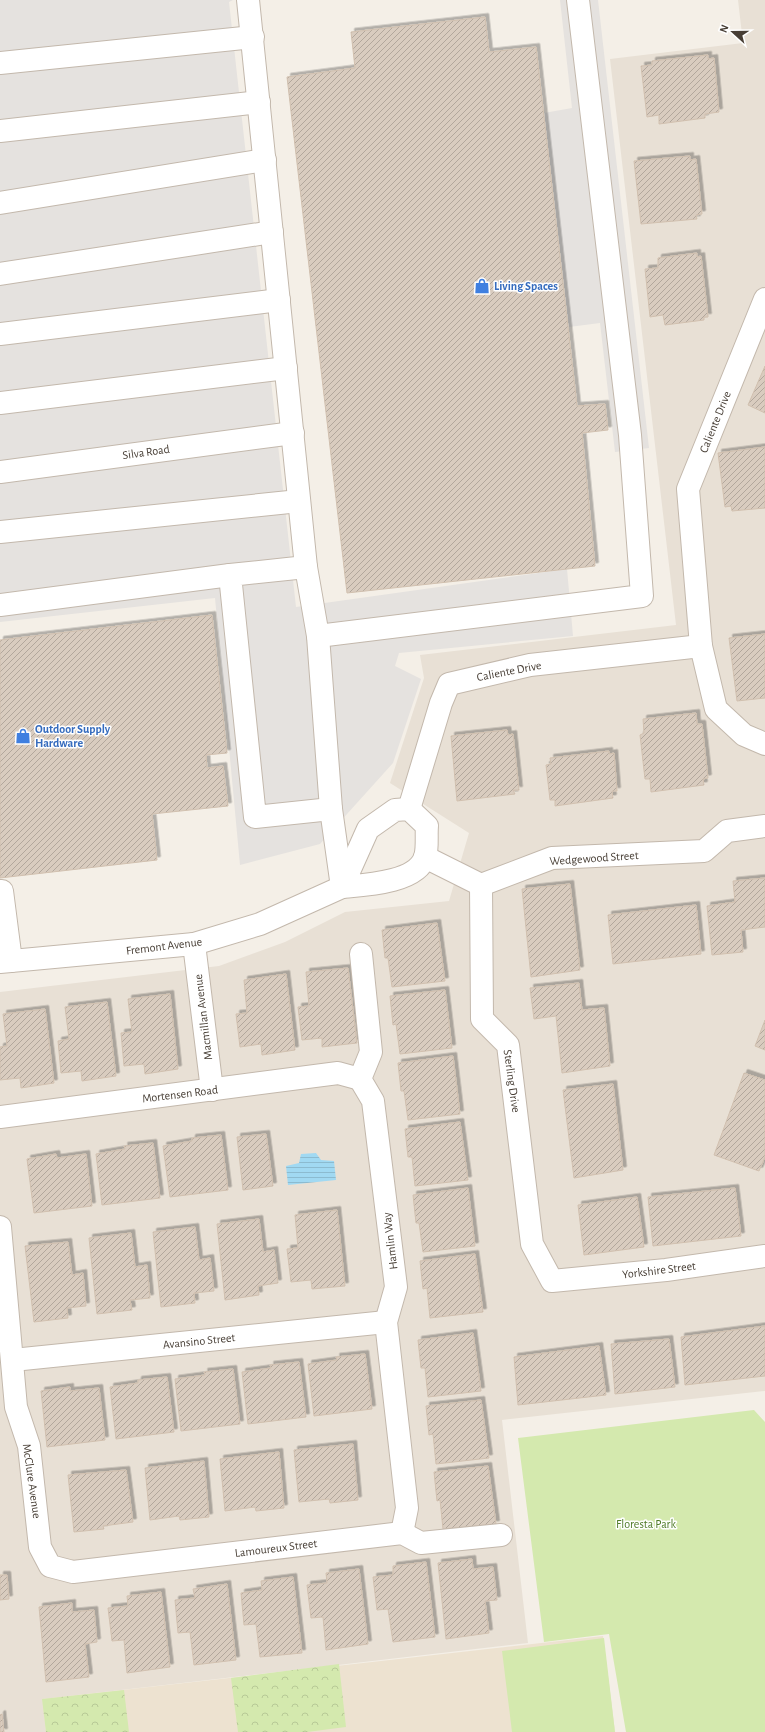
<svg xmlns="http://www.w3.org/2000/svg" width="765" height="1732" viewBox="0 0 765 1732" font-family="'Alegreya Sans',sans-serif">
<style>
.residential{fill:#e8e0d5}
.education{fill:#ede2d0}
.forest{fill:url(#forest-crowns)}
.garden{fill:#d4e9ae}
.parking{fill:#e5e2df}
.water{fill:url(#water-rules)}
.building{fill:url(#building-hatch);stroke:#d1c0af;filter:url(#shadow)}
.lines{fill:none;stroke-linecap:round;stroke-linejoin:round}
.minor-casing{stroke:#c3b8ac;stroke-width:24}
.minor{stroke:#fff;stroke-width:22}
.labels{text-anchor:middle;stroke-width:3;stroke-linejoin:round;paint-order:stroke}
.shop-label{font-size:12px;font-weight:bold;fill:#366cbe;stroke:#fff;text-anchor:start}
.street-label{font-size:12px;fill:#473e35;stroke:#fff}
.park-label{font-size:12px;fill:#4f7b27;stroke:#fff}
</style>
<defs>
<pattern id="forest-crowns" width="20" height="18" patternUnits="userSpaceOnUse"><rect width="20" height="18" fill="#d4e9ae"/><path d="M2 6a3 3 0 1 1 6 0M12 15a3 3 0 1 1 6 0" fill="none" stroke="#b7c996"/></pattern>
<pattern id="water-rules" width="6" height="5" patternUnits="userSpaceOnUse"><rect width="6" height="5" fill="#a1d9f2"/><path d="M0 2.5h6" fill="none" stroke="#8cbbd0"/></pattern>
<pattern id="building-hatch" width="6" height="6" patternUnits="userSpaceOnUse"><rect width="6" height="6" fill="#d9ccbf"/><path d="M-1 1l2-2M0 6l6-6M5 7l2-2" fill="none" stroke="#b2a79c"/></pattern>
<filter id="shadow"><feDropShadow dx="3.5" dy="-3.5" stdDeviation="0" flood-color="#0004"/></filter>
</defs>
<rect width="100%" height="100%" fill="#f4efe7"/>
<polygon class="residential" points="738,0 765,0 765,1391 502,1420 528,1643 43,1699 46,1732 0,1732 0,992 219,966 285,942 345,912 449,901 469,833 390,783 424,678 420,655 676,625 610,59 743,43"/>
<polygon class="education" points="603,1636 615,1732 46,1732 42,1699"/>
<g class="forest">
<polygon points="339,1664 346,1727 307,1732 238,1732 231,1678"/>
<polygon points="124,1690 129,1732 46,1732 42,1699"/>
</g>
<g class="garden">
<polygon points="754,1410 765,1422 765,1732 626,1732 609,1634 544,1642 518,1438"/>
<polygon points="604,1638 615,1732 512,1732 502,1651"/>
</g>
<g class="parking">
<polygon points="0,0 233,0 229,2 296,607 567,569 573,636 399,653 395,666 421,679 393,763 320,844 240,865 215,598 0,622"/>
<polygon points="560,0 598,0 649,448 615,452 600,323 569,327 544,113 572,108"/>
</g>
<polygon class="water" points="316,1153 321,1160 334,1161 336,1180 288,1185 286,1166 299,1163 301,1154"/>
<g class="building">
<polygon points="485,17 489,52 536,47 577,406 605,404 608,430 582,433 595,566 347,593 287,77 355,68 351,32"/>
<polygon points="708,55 708,59 714,58 719,112 705,114 705,118 659,124 659,115 647,117 641,66 652,65 652,61"/>
<polygon points="690,156 690,160 696,159 702,214 696,215 697,219 641,224 634,161"/>
<polygon points="697,253 697,257 701,256 708,317 704,317 704,320 665,325 663,315 650,317 645,269 658,268 658,258"/>
<polygon points="765,366 765,413 748,405"/>
<polygon points="765,447 765,508 732,511 731,506 725,507 718,453"/>
<polygon points="212,615 227,753 206,755 207,768 223,766 228,806 152,814 157,860 0,878 0,640"/>
<polygon points="765,634 765,698 737,701 729,638"/>
<polygon points="696,713 697,724 702,724 708,778 703,779 704,785 651,792 650,779 645,779 640,735 644,733 643,719"/>
<polygon points="507,730 508,735 513,734 519,790 513,790 515,794 457,801 451,736"/>
<polygon points="609,751 609,754 614,753 617,791 612,791 613,798 555,806 555,800 550,800 546,765 551,764 550,758"/>
<polygon points="765,878 765,927 741,930 743,952 712,955 707,906 735,902 733,881"/>
<polygon points="570,884 580,970 531,977 522,889"/>
<polygon points="696,905 701,954 613,964 608,915"/>
<polygon points="437,923 445,981 392,987 388,958 385,958 382,930"/>
<polygon points="348,968 357,1043 322,1047 322,1038 302,1040 298,1007 309,1006 306,972"/>
<polygon points="286,974 295,1050 262,1055 261,1044 240,1047 236,1014 247,1013 244,980"/>
<polygon points="579,983 582,1010 604,1008 610,1066 562,1073 556,1016 534,1019 530,988"/>
<polygon points="445,990 452,1048 400,1054 396,1024 393,1025 390,996"/>
<polygon points="170,994 178,1069 145,1074 144,1064 124,1066 121,1033 132,1032 128,999"/>
<polygon points="107,1002 116,1076 82,1081 81,1071 61,1073 58,1041 69,1039 65,1007"/>
<polygon points="45,1009 54,1083 21,1088 20,1078 0,1080 0,1047 7,1046 3,1014"/>
<polygon points="765,1020 765,1050 755,1046"/>
<polygon points="453,1056 460,1114 408,1120 404,1091 401,1091 398,1063"/>
<polygon points="744,1073 765,1080 765,1157 759,1171 714,1155"/>
<polygon points="613,1084 623,1170 574,1178 563,1090"/>
<polygon points="460,1122 468,1180 415,1186 412,1157 408,1157 405,1129"/>
<polygon points="266,1134 273,1186 243,1190 237,1137"/>
<polygon points="221,1135 228,1190 170,1197 163,1146 192,1141 192,1138"/>
<polygon points="153,1143 160,1198 102,1205 96,1154 125,1149 124,1146"/>
<polygon points="56,1154 57,1158 86,1154 92,1206 34,1213 27,1159"/>
<polygon points="468,1188 475,1246 423,1252 419,1223 416,1223 413,1195"/>
<polygon points="735,1188 741,1236 653,1246 648,1197"/>
<polygon points="637,1197 644,1247 584,1255 578,1205"/>
<polygon points="337,1210 345,1286 312,1289 311,1280 291,1282 287,1249 298,1248 295,1215"/>
<polygon points="259,1219 263,1252 274,1250 278,1283 258,1286 259,1295 225,1300 217,1224"/>
<polygon points="195,1227 199,1260 210,1258 214,1291 194,1293 195,1303 161,1307 153,1232"/>
<polygon points="131,1233 135,1267 147,1265 150,1298 130,1300 132,1310 97,1314 89,1238"/>
<polygon points="68,1242 72,1275 83,1273 86,1306 67,1308 68,1318 34,1322 25,1246"/>
<polygon points="475,1254 483,1312 430,1318 427,1288 423,1289 420,1261"/>
<polygon points="765,1326 765,1376 685,1385 681,1337"/>
<polygon points="473,1333 481,1391 428,1397 425,1368 421,1368 418,1340"/>
<polygon points="669,1339 675,1387 615,1394 611,1344"/>
<polygon points="599,1346 606,1395 518,1405 514,1357"/>
<polygon points="365,1354 372,1409 314,1416 308,1364 337,1360 336,1357"/>
<polygon points="299,1362 306,1417 248,1424 242,1372 271,1368 270,1365"/>
<polygon points="233,1369 240,1424 181,1431 175,1379 205,1375 204,1372"/>
<polygon points="167,1377 174,1432 116,1439 110,1387 138,1383 138,1380"/>
<polygon points="70,1387 70,1391 99,1388 105,1440 47,1447 41,1391"/>
<polygon points="481,1400 489,1458 436,1464 433,1434 429,1435 426,1406"/>
<polygon points="353,1444 358,1500 330,1503 329,1499 299,1502 294,1450"/>
<polygon points="279,1452 284,1508 256,1511 255,1507 225,1511 220,1459"/>
<polygon points="204,1461 209,1517 180,1520 179,1516 150,1520 145,1468"/>
<polygon points="488,1466 496,1524 443,1529 440,1500 437,1501 434,1472"/>
<polygon points="126,1470 133,1522 103,1526 104,1529 74,1532 68,1475"/>
<polygon points="472,1559 473,1569 493,1567 497,1600 485,1601 489,1633 446,1639 438,1563"/>
<polygon points="426,1562 435,1637 393,1642 388,1609 377,1610 373,1577 393,1575 393,1566"/>
<polygon points="359,1569 368,1644 326,1650 323,1617 311,1618 307,1585 327,1583 326,1573"/>
<polygon points="0,1575 7,1575 9,1599 0,1600"/>
<polygon points="293,1577 302,1653 260,1657 256,1624 244,1625 241,1593 262,1590 261,1581"/>
<polygon points="227,1584 236,1660 194,1665 190,1632 178,1633 175,1600 195,1598 193,1589"/>
<polygon points="161,1592 170,1667 127,1673 124,1640 112,1641 108,1608 128,1606 127,1596"/>
<polygon points="72,1603 72,1612 94,1610 97,1642 85,1644 89,1677 46,1682 39,1607"/>
<polygon points="2,1714 4,1732 0,1732 0,1715"/>
</g>
<g class="lines">
<defs>
<g id="minor">
<polyline points="0,63 253,37"/>
<polyline points="0,131 259,102"/>
<polyline points="0,203 265,160"/>
<polyline points="0,274 272,232"/>
<polyline points="765,299 688,489 701,646 716,709 744,735 765,744"/>
<polyline points="0,334 279,300"/>
<polyline points="0,403 286,368"/>
<polyline points="0,472 293,433"/>
<polyline points="0,532 299,501"/>
<polyline points="306,567 230,575 255,817 331,809"/>
<polyline points="0,605 230,575"/>
<polyline points="318,636 642,596 630,435 578,0"/>
<polyline points="409,809 441,703 449,684 530,665 701,646"/>
<path d="M409,809L427,826C426,835 428,848 425,857C417,883 364,885 342,887L368,829L395,810Z"/>
<polyline points="425,857 481,885 552,858 704,851 727,831 765,826"/>
<polyline points="481,885 482,1019 508,1045 532,1244 552,1281 666,1270 765,1256"/>
<polyline points="0,891 2,891 11,961"/>
<polyline points="194,944 212,1090"/>
<polyline points="361,954 371,1052 360,1079 373,1101 396,1287 386,1322 407,1508 402,1533"/>
<polyline points="0,962 194,944 260,924 342,887 331,809 318,636 306,567 248,0"/>
<polyline points="0,1117 338,1073 360,1079"/>
<polyline points="0,1227 16,1407 29,1446 40,1547 50,1566 73,1572 402,1533 421,1543 501,1535"/>
<polyline points="13,1360 386,1322"/>
</g>
</defs>
<use href="#minor" class="minor-casing"/>
<use href="#minor" class="minor"/>
</g>
<defs>
<symbol id="shop-bare" viewBox="-9 -9 18 18"><path d="M-5-2.5h2.3a2.7 3.5 0 0 1 5.4 0H5L5.5 6h-11ZM-1.5-2.5h3a1.5 2.3 0 0 0-3 0Z" fill="#3f7fe0" stroke="#fff" stroke-width="2.5" paint-order="stroke"/></symbol>
</defs>
<g fill-rule="evenodd">
<use href="#shop-bare" x="471" y="275" width="22" height="22"/>
<use href="#shop-bare" x="12" y="725" width="22" height="22"/>
</g>
<g class="labels">
<g class="shop-label">
<text x="494" y="290">Living Spaces</text>
<text x="35" y="733">Outdoor Supply<tspan x="35" dy="14">Hardware</tspan></text>
</g>
<g class="street-label">
<text transform="translate(715 422) rotate(-68)" y="4">Caliente Drive</text>
<text transform="translate(146 452) rotate(-8)" y="4">Silva Road</text>
<text transform="translate(509 671) rotate(-11)" y="4">Caliente Drive</text>
<text transform="translate(594 858) rotate(-4)" y="4">Wedgewood Street</text>
<text transform="translate(164 946) rotate(-7)" y="4">Fremont Avenue</text>
<text transform="translate(203 1017) rotate(-97)" y="4">Macmillan Avenue</text>
<text transform="translate(512 1081) rotate(82)" y="4">Sterling Drive</text>
<text transform="translate(180 1094) rotate(-7)" y="4">Mortensen Road</text>
<text transform="translate(390 1241) rotate(-97)" y="4">Hamlin Way</text>
<text transform="translate(659 1270) rotate(-7)" y="4">Yorkshire Street</text>
<text transform="translate(199 1341) rotate(-6)" y="4">Avansino Street</text>
<text transform="translate(32 1481) rotate(82)" y="4">McClure Avenue</text>
<text transform="translate(276 1548) rotate(-7)" y="4">Lamoureux Street</text>
</g>
<g class="park-label">
<text x="646" y="1528">Floresta Park</text>
</g>
</g>
<g transform="translate(733 32) rotate(291)" stroke="#ffffff" stroke-width="3" paint-order="stroke">
<path d="M0-3L7 15L0 10L-7 15Z" fill="#473e35"/>
<text y="-6" font-size="11" font-weight="bold" text-anchor="middle" fill="#473e35">N</text>
</g>
</svg>
